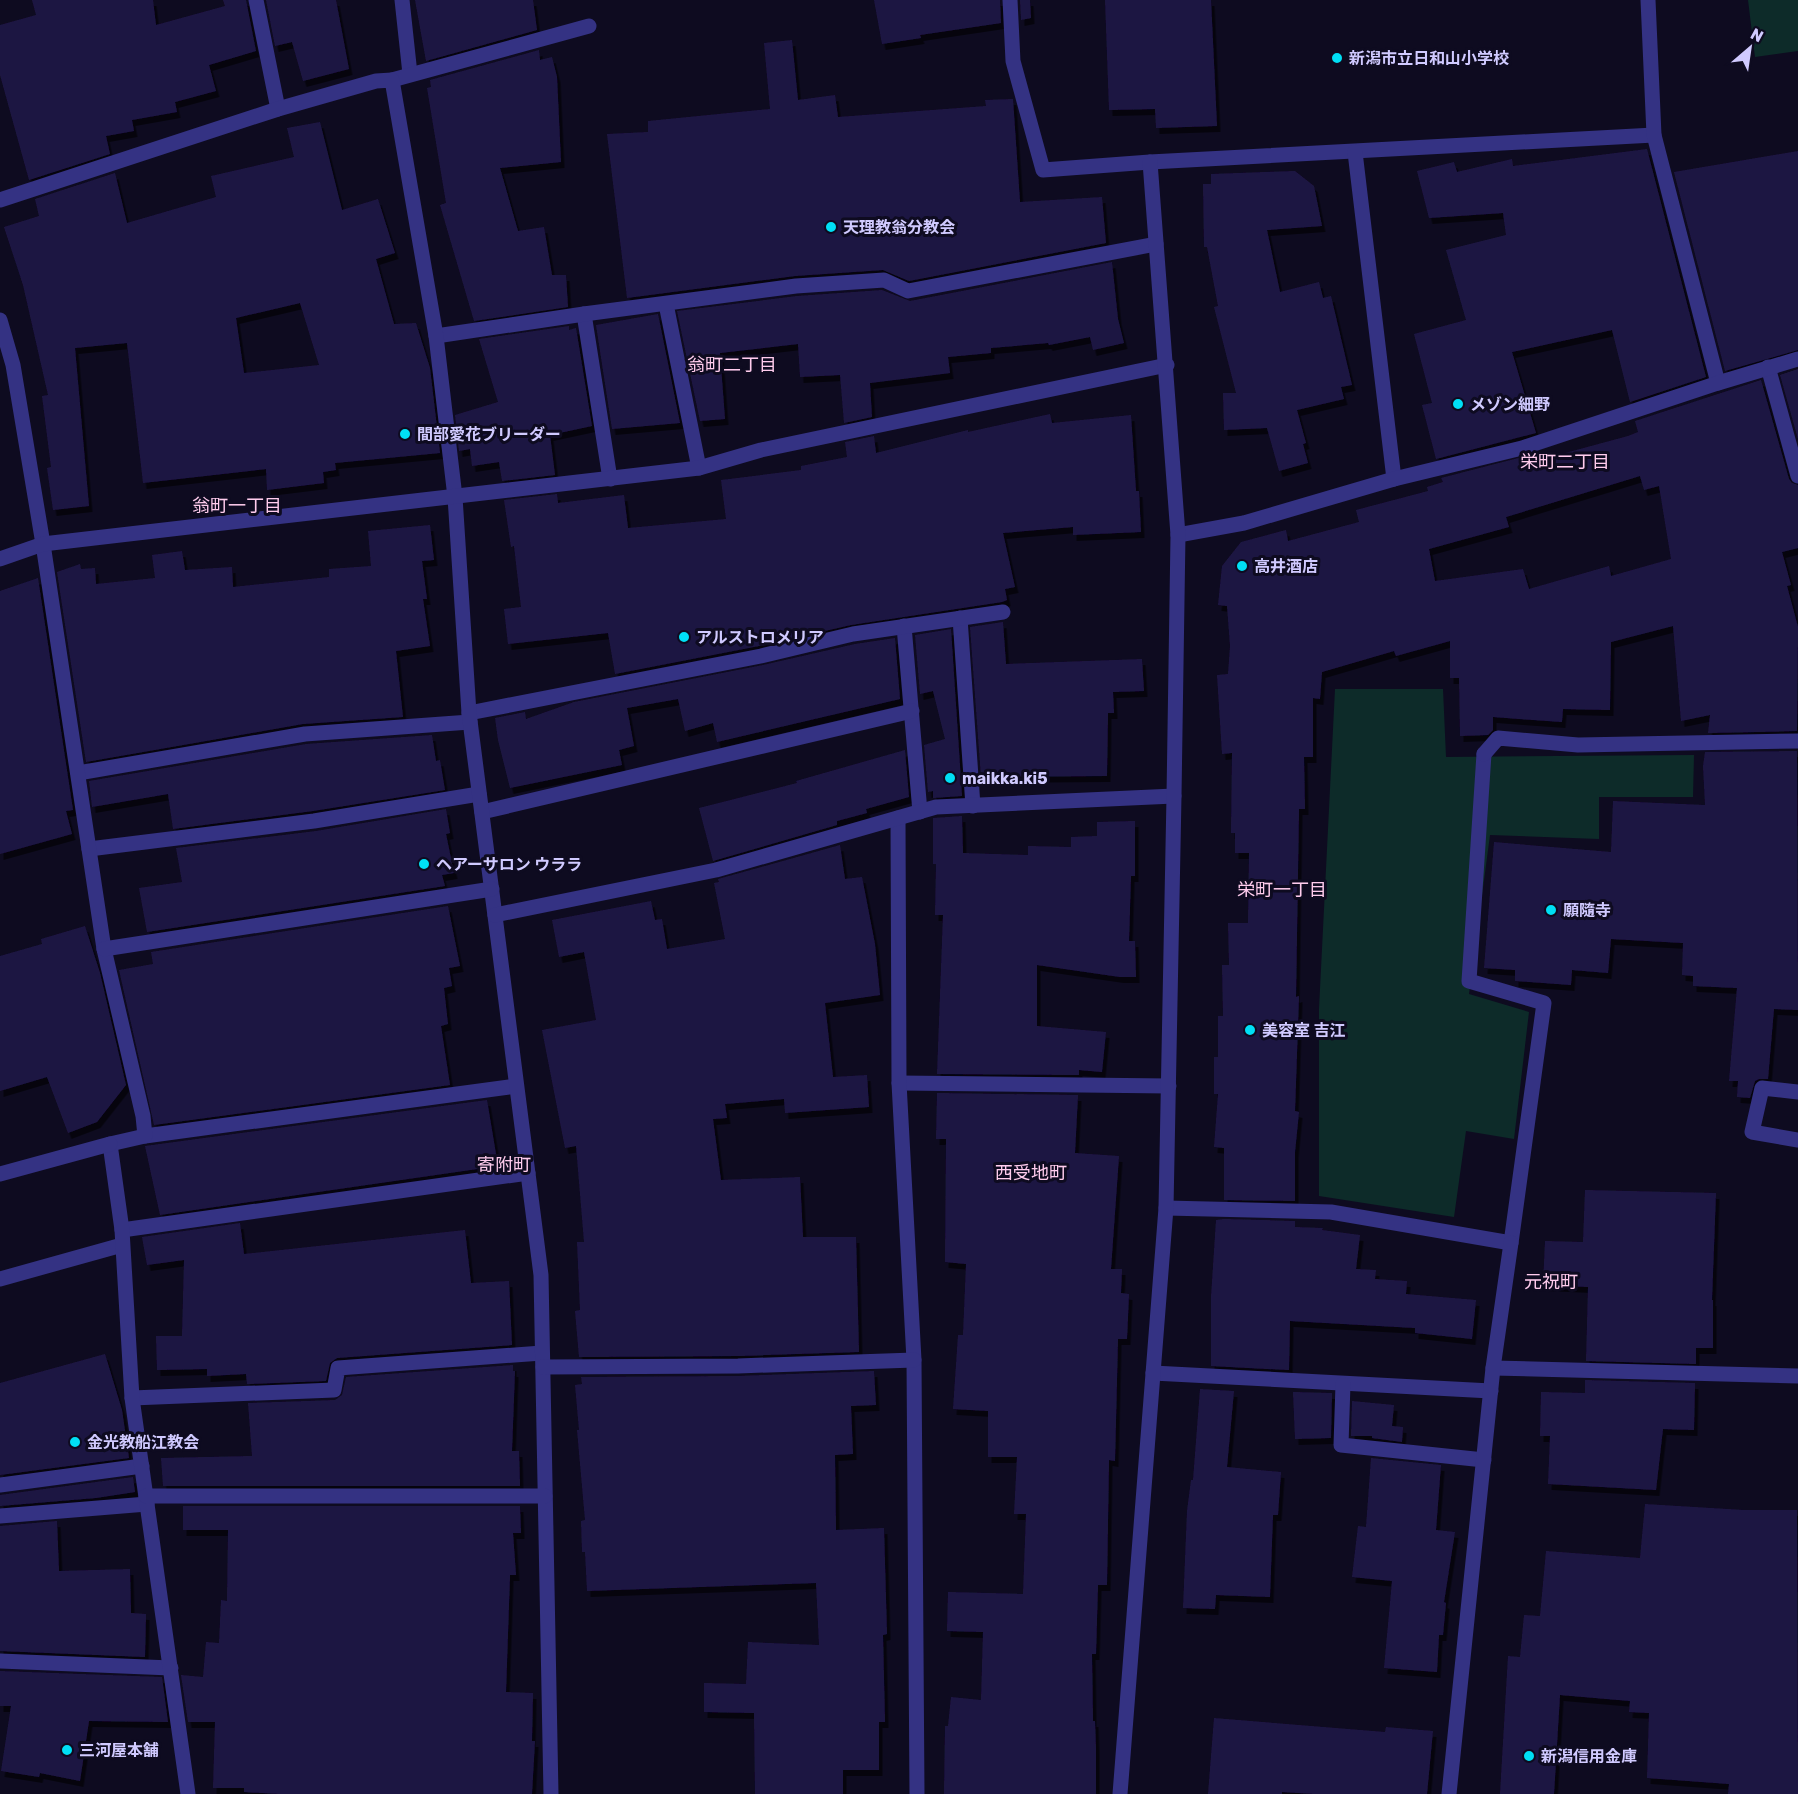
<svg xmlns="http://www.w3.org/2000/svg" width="1798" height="1794" viewBox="0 0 1798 1794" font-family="Rubik,'Noto Sans JP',sans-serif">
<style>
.green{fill:#0d2b29}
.building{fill:#1e1543;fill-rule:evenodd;filter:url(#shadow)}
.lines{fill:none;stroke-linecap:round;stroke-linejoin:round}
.lane{stroke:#343283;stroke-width:15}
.street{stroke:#343283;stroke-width:15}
.poi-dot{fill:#00dff5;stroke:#0e0b20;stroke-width:2}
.labels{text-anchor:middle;stroke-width:6;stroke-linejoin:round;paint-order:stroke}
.poi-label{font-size:16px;font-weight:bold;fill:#d0caff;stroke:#0e0b20;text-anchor:start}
.neighbourhood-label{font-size:18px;fill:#ffcced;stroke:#0e0b20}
</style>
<defs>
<filter id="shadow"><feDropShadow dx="3.5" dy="6" stdDeviation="0" flood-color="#0009"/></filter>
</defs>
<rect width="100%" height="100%" fill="#0e0b20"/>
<g class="green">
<polygon points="1748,0 1798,0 1798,51 1755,57"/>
<polygon points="1335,689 1443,689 1446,757 1694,755 1693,797 1599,797 1599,839 1490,835 1469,994 1529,1012 1514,1139 1466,1131 1454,1217 1319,1196 1319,1009"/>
</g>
<g class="building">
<polygon points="32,0 153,0 156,25 225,6 223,0 246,0 256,51 209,65 216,91 175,102 177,112 132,120 134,131 106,136 110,154 29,180 0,75 0,25 36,15"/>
<polygon points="266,0 336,0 349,69 303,81 292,42 275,46"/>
<polygon points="415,0 533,0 537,30 426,61"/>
<polygon points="874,0 1000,0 1001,23 920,35 921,38 882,44"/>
<polygon points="1020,0 1030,0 1031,18 1021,20"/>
<polygon points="1105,0 1211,0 1217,126 1156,128 1155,109 1109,110"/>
<polygon points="792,40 798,100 835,95 838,117 986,106 985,100 1013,99 1020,202 1102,197 1106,243 909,281 883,270 795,276 627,298 607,134 648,132 648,121 770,109 764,43"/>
<polygon points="539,50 540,60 552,57 557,77 561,162 500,168 518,231 544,227 552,275 566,275 568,307 474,321 440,205 446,203 427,88 431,87 430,80"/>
<path d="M320,122L342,210L378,199L395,253L376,259L394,324L416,323L430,368L440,453L335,463L336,470L323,472L324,483L267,490L266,469L143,483L127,343L75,348L89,506L53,510L47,468L51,467L42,396L48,395L23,285L4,227L39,216L35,199L115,173L127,223L216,197L211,176L294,157L287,128ZM300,303L319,365L244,373L236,318Z"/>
<polygon points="1647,149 1706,377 1630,402 1612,330 1512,352 1536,433 1436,459 1422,405 1432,403 1414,334 1466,320 1446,250 1506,235 1503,213 1429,218 1417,171 1454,162 1457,172 1512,159 1513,166"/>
<polygon points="1798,151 1798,350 1725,371 1674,172"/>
<polygon points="1295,171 1314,186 1322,226 1267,230 1280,292 1319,282 1323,298 1331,296 1352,385 1341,387 1344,399 1297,410 1306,443 1303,444 1308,463 1279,471 1267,428 1224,430 1223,393 1236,393 1214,307 1218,306 1207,247 1204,247 1203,184 1211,184 1211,174"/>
<polygon points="1112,262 1118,319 1124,343 1093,350 1090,337 1049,345 1048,343 991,348 991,353 948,357 950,373 870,383 872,417 844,423 840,375 800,377 798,344 720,353 725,419 700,421 677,311 797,296 882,290 910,301"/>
<polygon points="658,314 680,423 612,429 596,325"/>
<polygon points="569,326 569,330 576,328 592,426 550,435 555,475 502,481 499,462 472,466 470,449 459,451 455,415 498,402 479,339"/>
<polygon points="1798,369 1798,439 1780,375"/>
<path d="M1761,380L1789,479L1792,483L1798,485V548L1782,552L1791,585L1787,586L1798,627L1797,731L1708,733L1710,715L1681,721L1673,626L1611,642L1610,710L1563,709L1562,722L1493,717V730L1488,735L1460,736L1459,678H1450V641L1396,656L1394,651L1322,672L1320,699L1313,698V757H1304L1305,809H1299L1296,997L1299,996L1295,1111L1299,1112L1295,1152V1201L1224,1200V1148L1214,1147L1218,1094H1214V1057H1218V1016H1223L1222,965H1229L1228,923H1248L1249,853H1235V833H1231L1232,753L1222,754L1217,675L1228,674L1230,646L1227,606L1218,605L1222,566L1241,542L1286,530L1288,541L1359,522L1356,510L1428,491L1427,487L1443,482L1441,478L1541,452L1543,459L1628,436L1638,432L1635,421ZM1640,476L1644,490L1659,486L1671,559L1611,576L1609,566L1529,589L1523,569L1435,581L1429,549L1509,527L1506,517Z"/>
<polygon points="1050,414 1052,423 1131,415 1136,491 1139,491 1141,532 1073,535 1073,527 1003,533 1015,587 1005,589 1007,600 1002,602 851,625 759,646 615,674 608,633 508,644 504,609 521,607 514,546 511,547 504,500 557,494 558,503 624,495 628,528 726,519 721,480 801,470 801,466 847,457 845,442 874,436 876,453 968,430 968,432"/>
<polygon points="430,525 434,560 422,561 427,599 423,599 430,646 396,651 403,717 303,724 86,762 57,572 80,564 81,569 95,568 96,584 155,578 152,555 182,551 185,570 232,567 233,587 329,577 329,569 371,566 368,531"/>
<polygon points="38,578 73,810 66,811 72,834 0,854 0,591"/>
<polygon points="1003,622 1006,664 1142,659 1144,691 1113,692 1114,713 1108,713 1107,776 981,777 970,627"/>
<polygon points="951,629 962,796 933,798 933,791 928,792 924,745 945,739 933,691 920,694 915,635"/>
<polygon points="895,638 900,699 717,742 713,723 685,731 678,699 627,708 634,746 619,750 622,765 510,788 498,740 495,718 525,712 526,719 574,702 763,665 855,644"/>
<polygon points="432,735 436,761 440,760 445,790 313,811 173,829 168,794 92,807 89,781 306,744"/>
<polygon points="905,750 909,797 866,809 867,813 837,821 837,825 713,861 699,808 797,783 796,781"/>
<polygon points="1797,751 1798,1010 1774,1009 1768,1079 1759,1079 1755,1081 1750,1098 1737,1097 1738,1081 1729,1081 1737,988 1693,986 1693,976 1682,975 1683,943 1611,939 1608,973 1572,970 1571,985 1515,981 1515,970 1484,968 1494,842 1611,852 1613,801 1705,805 1703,766 1705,752"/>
<polygon points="446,809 450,833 446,834 454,873 442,875 445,886 147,932 139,888 182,882 176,848 316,831"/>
<polygon points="962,816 963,853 1028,855 1028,846 1071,847 1071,837 1097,836 1097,822 1135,821 1135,876 1131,876 1129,941 1135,941 1136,977 1120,977 1037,965 1037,1026 1106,1032 1102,1072 1079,1070 1079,1075 937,1074 943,915 935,915 936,864 933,864 933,818"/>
<polygon points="840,845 845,879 862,877 875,944 880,995 825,1003 833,1077 867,1075 869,1107 785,1113 784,1099 725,1104 727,1118 713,1119 721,1180 800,1177 803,1237 856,1237 859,1352 738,1356 579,1357 575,1311 580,1310 577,1242 584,1242 576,1146 565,1148 542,1030 596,1020 584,952 559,957 552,920 651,901 655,920 662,919 667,949 725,939 714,883 719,882 718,879"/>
<polygon points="448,906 460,966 449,968 452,986 444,988 448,1024 441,1026 450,1085 154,1125 119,970 153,964 151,952"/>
<polygon points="85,926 100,973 126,1085 97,1122 68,1133 47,1077 0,1091 0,956 42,944 41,939"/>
<polygon points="937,1093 1078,1095 1075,1153 1119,1156 1111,1269 1122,1269 1121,1293 1129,1294 1127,1339 1118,1339 1115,1461 1109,1460 1107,1585 1098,1585 1096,1654 1092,1654 1093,1721 1095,1721 1096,1749 1096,1794 944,1794 945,1726 948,1726 951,1697 981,1700 983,1632 947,1631 948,1592 1023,1594 1026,1514 1014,1514 1017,1457 988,1457 988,1411 953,1409 958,1335 963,1335 966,1264 945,1262 946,1139 936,1139"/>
<polygon points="487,1100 498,1166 160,1215 145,1146"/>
<polygon points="1585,1190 1716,1193 1712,1300 1713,1300 1713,1348 1696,1348 1696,1364 1586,1361 1588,1287 1543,1285 1545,1241 1583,1242"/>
<polygon points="1224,1219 1295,1221 1295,1227 1323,1228 1322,1230 1360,1235 1356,1269 1376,1270 1375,1279 1407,1281 1406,1294 1476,1300 1472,1339 1415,1333 1415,1328 1290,1321 1289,1370 1211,1366 1211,1297 1216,1220"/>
<polygon points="240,1223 244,1254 465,1230 471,1283 509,1281 512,1345 337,1358 330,1363 326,1381 247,1384 246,1374 207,1376 207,1369 157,1370 156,1336 182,1336 184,1260 147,1265 142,1237"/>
<polygon points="105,1354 122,1410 129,1458 0,1475 0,1383"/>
<polygon points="513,1365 513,1371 515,1371 512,1451 519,1451 520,1486 163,1486 161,1458 252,1456 248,1403 335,1400 342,1395 346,1377"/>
<polygon points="874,1371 876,1405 851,1406 853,1454 835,1455 836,1530 884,1528 887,1634 883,1635 885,1722 879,1722 879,1770 843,1770 843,1794 755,1794 754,1713 704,1712 704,1683 746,1684 748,1642 819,1645 816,1583 587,1591 585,1552 582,1552 581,1521 585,1520 577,1430 579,1430 575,1385 582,1384 581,1377 738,1376"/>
<polygon points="1585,1380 1695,1383 1694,1430 1663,1429 1656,1490 1548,1484 1550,1436 1540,1436 1541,1392 1585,1393"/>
<polygon points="1200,1389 1234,1391 1227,1467 1281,1472 1278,1515 1273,1515 1270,1597 1216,1595 1215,1609 1183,1608 1187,1511 1191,1480 1193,1480"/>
<polygon points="1293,1392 1332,1393 1331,1438 1295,1439"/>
<polygon points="1352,1401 1394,1405 1392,1426 1403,1427 1402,1442 1372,1438 1372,1436 1351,1436"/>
<polygon points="1371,1458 1441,1465 1436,1530 1455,1532 1444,1602 1446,1603 1443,1635 1439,1635 1437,1672 1384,1668 1392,1581 1352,1577 1358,1526 1366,1527"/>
<polygon points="133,1477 135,1492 96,1498 0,1506 0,1495"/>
<polygon points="1645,1504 1744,1510 1797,1510 1798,1794 1728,1794 1729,1784 1647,1778 1649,1713 1629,1712 1630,1701 1560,1695 1554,1794 1500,1794 1508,1656 1520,1657 1524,1615 1540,1616 1546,1551 1640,1558"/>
<polygon points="183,1506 520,1506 521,1533 513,1533 516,1575 510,1575 506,1692 533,1693 532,1741 535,1741 532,1794 280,1794 244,1792 244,1788 213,1788 215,1722 188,1722 181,1675 203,1677 206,1642 219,1643 221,1600 227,1601 228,1530 183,1530"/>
<polygon points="57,1521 59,1571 130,1569 131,1613 146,1614 145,1657 0,1651 0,1526"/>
<polygon points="0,1671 162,1677 168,1722 89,1721 80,1781 40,1773 39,1777 1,1771 11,1706 0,1706"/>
<polygon points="1214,1718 1385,1732 1386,1727 1433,1731 1427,1794 1315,1794 1282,1792 1282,1794 1208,1794"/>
</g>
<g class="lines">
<g class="lane">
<polyline points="256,0 278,109"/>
<polyline points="402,0 410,74"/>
<polyline points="666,304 699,468"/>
<polyline points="584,314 610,479"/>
<polyline points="436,336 584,314 796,286 884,280 908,291 1156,244"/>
<polyline points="1768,367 1798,476"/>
<polyline points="960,618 973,806"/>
<polyline points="904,626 920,812"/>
<polyline points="469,713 761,656 853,634 1003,612"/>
<polyline points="78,773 305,734 470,722"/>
<polyline points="482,812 912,711"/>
<polyline points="89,849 314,821 479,794"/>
<polyline points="899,1083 1169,1086"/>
<polyline points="1798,1092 1762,1088 1752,1132 1798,1140"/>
<polyline points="145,1136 516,1086"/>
<polyline points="1166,1208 1331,1212 1511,1243 1544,1003 1469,981 1484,754"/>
<polyline points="122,1230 528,1173"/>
<polyline points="0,1279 122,1245"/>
<polyline points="1153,1373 1491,1391"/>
<polyline points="1343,1384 1341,1445 1484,1460"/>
<polyline points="132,1398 334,1390 338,1368 542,1353"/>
<polyline points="0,1485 142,1466"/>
<polyline points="0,1516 147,1504"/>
<polyline points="0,1661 171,1668"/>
</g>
<g class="street">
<polyline points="1010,0 1013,61 1043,170 1150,162 1654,135"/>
<polyline points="1648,0 1654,135 1718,383"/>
<polyline points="392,80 589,26"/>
<polyline points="1355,152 1394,479"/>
<polyline points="0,200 278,109 376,81 392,80 436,336 455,497 469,713 541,1275 551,1794"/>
<polyline points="0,320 13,365 43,544 104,949 143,1116 145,1136 110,1144 122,1230 132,1398 188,1794"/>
<polyline points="1178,535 1244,523 1394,479 1522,448 1718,383 1798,359"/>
<polyline points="0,559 43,544 699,468 761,450 1167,365"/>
<polyline points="1484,754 1498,738 1578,745 1798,741"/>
<polyline points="898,818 899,1083 914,1360 917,1794"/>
<polyline points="495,915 716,870 936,807 1174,796"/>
<polyline points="104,949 492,889"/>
<polyline points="0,1174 110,1144"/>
<polyline points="543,1367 738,1366 914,1360"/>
<polyline points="1493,1368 1798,1376"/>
<polyline points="146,1496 545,1496"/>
<polyline points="1120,1794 1166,1208 1174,796 1178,535 1150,162"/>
<polyline points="1449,1794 1493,1368 1511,1243"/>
</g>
</g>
<g class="poi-dot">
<circle cx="1337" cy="58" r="6"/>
<circle cx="831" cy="227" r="6"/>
<circle cx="1458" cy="404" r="6"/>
<circle cx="405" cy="434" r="6"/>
<circle cx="1242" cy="566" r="6"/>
<circle cx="684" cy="637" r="6"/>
<circle cx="950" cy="778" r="6"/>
<circle cx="424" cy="864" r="6"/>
<circle cx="1551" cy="910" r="6"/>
<circle cx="1250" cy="1030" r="6"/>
<circle cx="75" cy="1442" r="6"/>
<circle cx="67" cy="1750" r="6"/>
<circle cx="1529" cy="1756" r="6"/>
</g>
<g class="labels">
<g class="poi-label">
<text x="1349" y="64">新潟市立日和山小学校</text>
<text x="843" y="233">天理教翁分教会</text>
<text x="1470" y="410">メゾン細野</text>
<text x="417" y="440">間部愛花ブリーダー</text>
<text x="1254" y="572">高井酒店</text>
<text x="696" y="643">アルストロメリア</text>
<text x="962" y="784">maikka.ki5</text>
<text x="436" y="870">ヘアーサロン ウララ</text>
<text x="1563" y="916">願隨寺</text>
<text x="1262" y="1036">美容室 吉江</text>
<text x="87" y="1448">金光教船江教会</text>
<text x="79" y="1756">三河屋本舗</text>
<text x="1541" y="1762">新潟信用金庫</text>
</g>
<g class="neighbourhood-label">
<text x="732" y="371">翁町二丁目</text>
<text x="1565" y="468">栄町二丁目</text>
<text x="237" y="512">翁町一丁目</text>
<text x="1282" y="896">栄町一丁目</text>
<text x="504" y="1171">寄附町</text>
<text x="1031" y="1179">西受地町</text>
<text x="1551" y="1288">元祝町</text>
</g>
</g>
<g transform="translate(1750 48) rotate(29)" stroke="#0e0b20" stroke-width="4.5" paint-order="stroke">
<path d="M0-4.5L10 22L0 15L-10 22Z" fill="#d0caff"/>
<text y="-9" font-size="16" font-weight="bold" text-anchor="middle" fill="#d0caff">N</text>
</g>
</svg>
